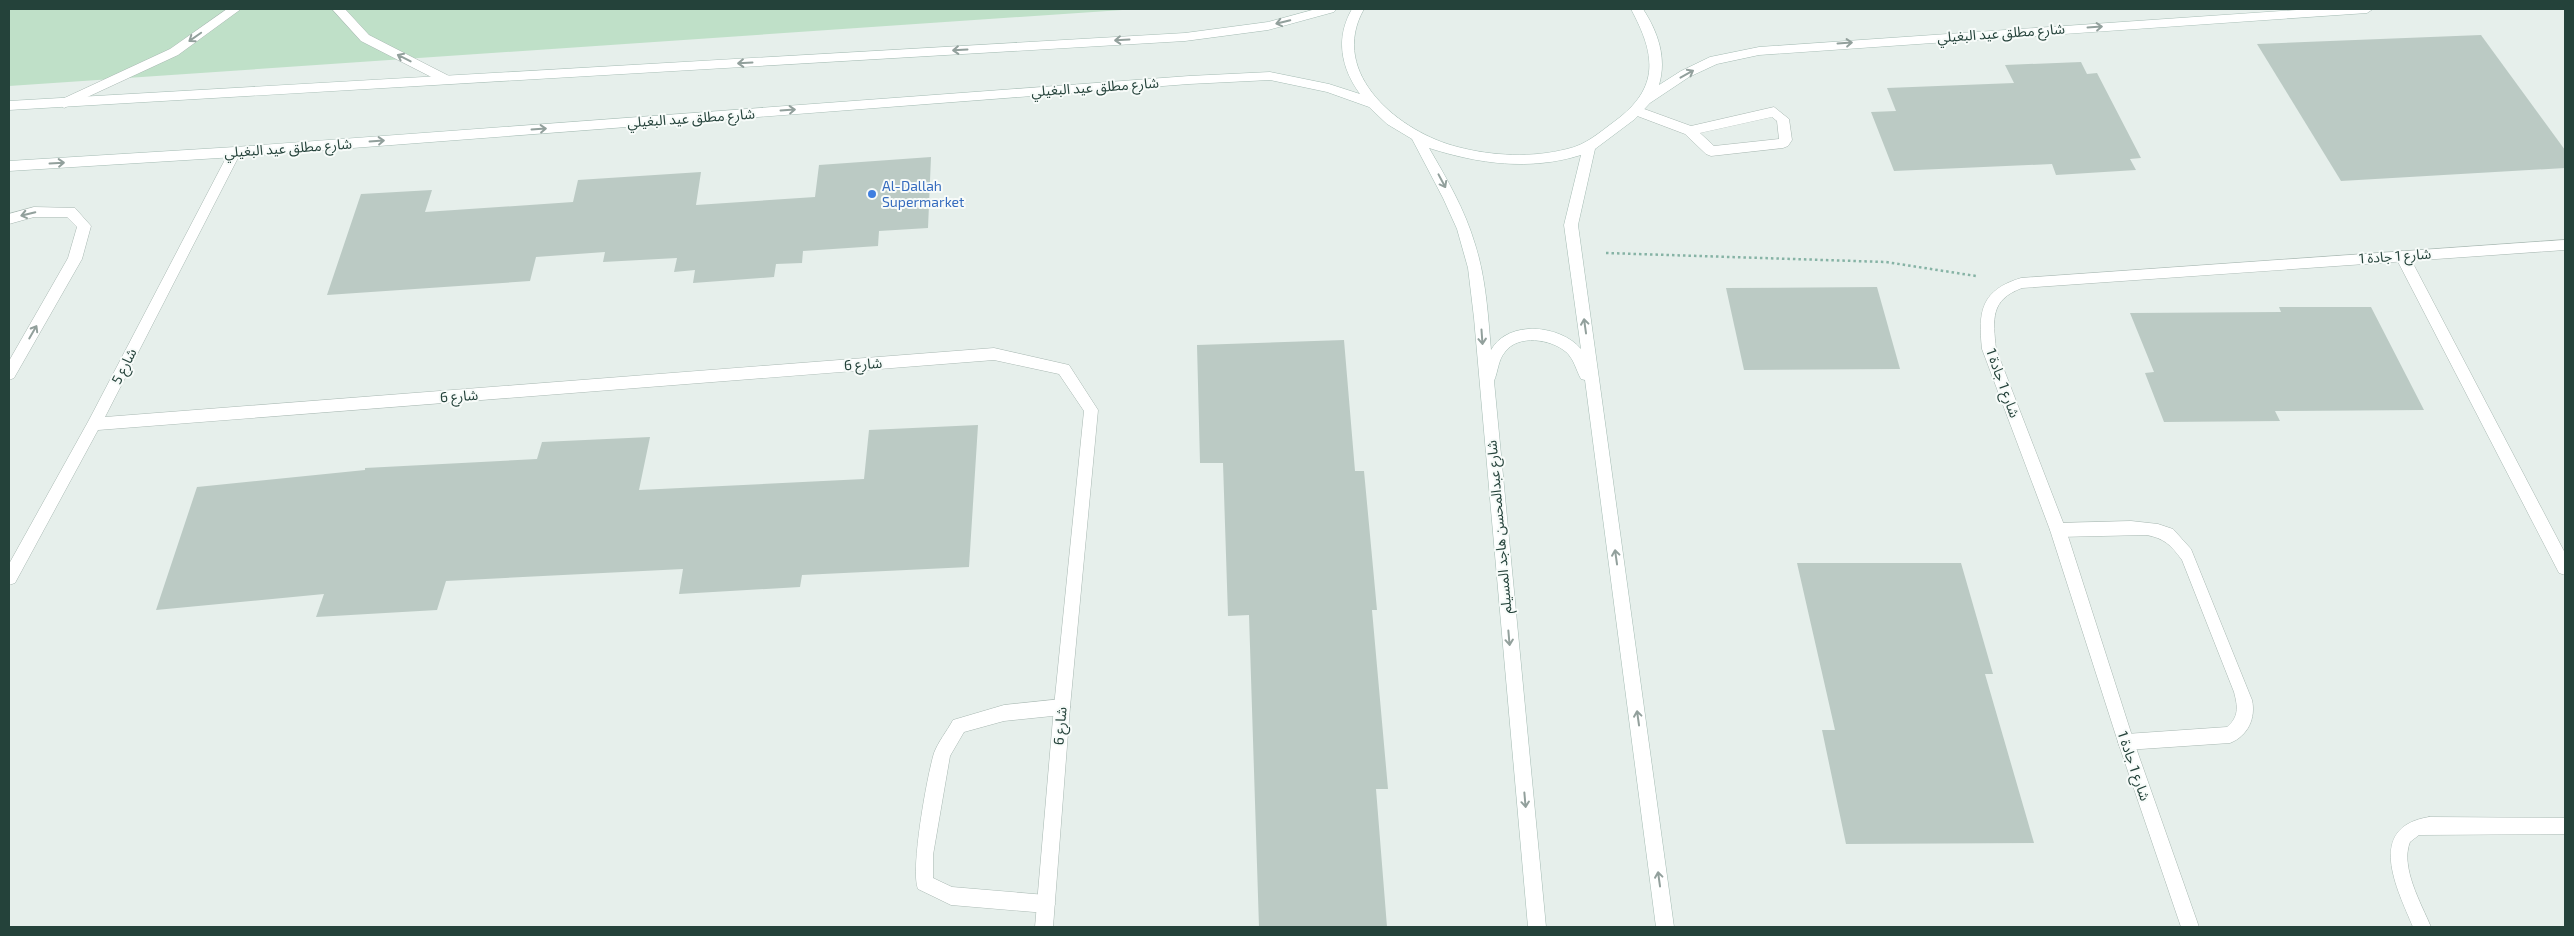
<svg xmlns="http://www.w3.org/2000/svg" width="2574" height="936" viewBox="0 0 2574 936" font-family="'Exo 2','Noto Sans Arabic',sans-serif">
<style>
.green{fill:#bfe0c8}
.building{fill:#bbcac4}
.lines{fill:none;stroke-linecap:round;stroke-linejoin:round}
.lane-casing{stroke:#a8b8b2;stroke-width:1}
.street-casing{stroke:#a8b8b2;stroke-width:1}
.secondary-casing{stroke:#a4bbb3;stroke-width:1}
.path{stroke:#86b3a5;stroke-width:2.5;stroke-dasharray:2.5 3;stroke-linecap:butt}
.lane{fill:#fff;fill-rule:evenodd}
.street{fill:#fff;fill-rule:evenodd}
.secondary{fill:#fff;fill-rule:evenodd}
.oneway{stroke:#92a09c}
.shop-dot{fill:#3f7fe0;stroke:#f7fbf9;stroke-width:2}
.labels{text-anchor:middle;stroke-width:4;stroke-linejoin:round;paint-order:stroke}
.street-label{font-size:14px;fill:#24423a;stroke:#f7fbf9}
.shop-label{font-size:14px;fill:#366cbe;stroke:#f7fbf9;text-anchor:start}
</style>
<rect width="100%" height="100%" fill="#e6efeb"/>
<polygon class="green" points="9,9 1137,9 9,86"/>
<g class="building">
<polygon points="2481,35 2565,150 2565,168 2341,181 2257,44"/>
<polygon points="2081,62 2087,74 2097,73 2141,158 2130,159 2136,170 2056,175 2052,164 1894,171 1871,112 1896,111 1887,88 2014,83 2005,65"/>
<polygon points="931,157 928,228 879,231 878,246 803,251 802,263 776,264 774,277 693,283 695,270 674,272 677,258 603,262 605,252 536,257 530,281 327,295 361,194 432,190 425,212 573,202 578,180 701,172 696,205 815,197 819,165"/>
<polygon points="1877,287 1900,369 1744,370 1726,288"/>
<polygon points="2279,307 2371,307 2424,410 2275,411 2280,421 2164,422 2145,373 2154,372 2130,313 2281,312"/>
<polygon points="1344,340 1355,471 1364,471 1377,610 1372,610 1388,789 1376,789 1387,927 1259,927 1249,615 1228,616 1223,463 1200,463 1197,345"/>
<polygon points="978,425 969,567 802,575 800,587 679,594 683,569 446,581 437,610 316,617 324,594 156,610 197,487 365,470 365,468 537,459 542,442 650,437 639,490 864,479 869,430"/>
<polygon points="1797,563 1961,563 1993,674 1985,674 2034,843 1846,844 1822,730 1835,730"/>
</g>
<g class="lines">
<defs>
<g id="lane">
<polygon points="227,9 241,9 178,55 68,106 64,108 58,103 60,100 170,49"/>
<polygon points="332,9 345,9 369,35 451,77 453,80 451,83 443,83 361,41"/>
<path d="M1636,106L1691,126L1774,107L1789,119L1792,140L1788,146L1783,148L1711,156L1706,154L1685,134L1632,114L1630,111ZM1772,117L1777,121L1779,139L1714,146L1700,133Z"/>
<polygon points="34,207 75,208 91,226 82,259 14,378 9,380 9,361 68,258 77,227 67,217 34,217 9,224 9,214"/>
<polygon points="2402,251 2407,252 2565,553 2565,575 2559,573 2395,256"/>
<path d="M2131,521L2158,524L2173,529L2191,549L2252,700C2256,718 2248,736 2230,743L2126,750L2120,748L2118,742L2120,736L2126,734L2227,727C2239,717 2238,707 2234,692L2182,560C2171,545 2164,538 2146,535L2058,537L2053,535L2050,530L2053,525L2058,523Z"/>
<path d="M1062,699L1068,702L1070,707L1068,712L1062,715L1004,721L964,732L950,756L933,855V878L952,887L1046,895L1052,898L1055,904L1052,910L1046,913L951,905L918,889C910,870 927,776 934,753C938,742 947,731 953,720L1004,705Z"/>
<path d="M2429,817L2565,818V834L2419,835L2410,842C2400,867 2421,903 2431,927H2413C2397,889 2365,827 2429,817Z"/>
</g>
<g id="street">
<polygon points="235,147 241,152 105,417 994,348 1069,365 1098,410 1070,707 1053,927 1035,927 1054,707 1084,411 1059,374 994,360 98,430 15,583 9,585 9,564 89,420 229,152"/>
<path d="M2565,240V250L2022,288C1990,300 1993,319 1996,349L2066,530L2134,742L2199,927H2181L2118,742L2050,530L1982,349C1978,311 1981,290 2021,278Z"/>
</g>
<g id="secondary">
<polygon points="1316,9 1336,9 1334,12 1268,30 1185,41 9,110 9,101 1185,33 1268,22"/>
<path d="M1352,9H1364C1327,74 1401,133 1458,147C1492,156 1532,158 1567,149C1586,145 1600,132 1615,121C1661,87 1655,54 1631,9H1643C1658,32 1667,58 1659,85L1681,71L1710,57L1759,47L2311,9H2373L2367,13L1759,55L1717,64L1689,77L1650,103L1635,119L1595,149L1578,225L1674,927H1656L1585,380L1581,379C1576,370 1574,359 1566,352C1551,339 1518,334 1505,352C1498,360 1498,372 1494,381L1546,927H1528L1474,318L1468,268L1457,229L1443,198L1412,139L1387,124L1369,107L1327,92L1270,80L1189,84L235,157L9,171V161L235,147L1189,76L1270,72L1329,84L1360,94C1341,68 1335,38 1352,9ZM1429,148C1479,164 1530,171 1581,155L1564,225L1581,349C1561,325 1508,319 1491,350C1488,315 1486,278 1475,244C1465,210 1447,179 1429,148Z"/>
</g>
</defs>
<use href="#lane" class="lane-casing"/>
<use href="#street" class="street-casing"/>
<use href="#secondary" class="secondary-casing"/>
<polyline class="path" points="1606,253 1886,262 1976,276"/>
<use href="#lane" class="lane"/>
<use href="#street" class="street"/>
<use href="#secondary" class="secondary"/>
</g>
<defs><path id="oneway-shaft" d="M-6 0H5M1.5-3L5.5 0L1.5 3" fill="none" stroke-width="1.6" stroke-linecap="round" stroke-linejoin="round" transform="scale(1.25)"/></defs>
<g class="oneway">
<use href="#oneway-shaft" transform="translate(1283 22) rotate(166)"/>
<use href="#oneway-shaft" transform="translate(2095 27) rotate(-4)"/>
<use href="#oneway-shaft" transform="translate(195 37) rotate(145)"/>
<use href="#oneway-shaft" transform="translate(1122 40) rotate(177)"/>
<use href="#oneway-shaft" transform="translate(1845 43) rotate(-4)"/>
<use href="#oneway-shaft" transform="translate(960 50) rotate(177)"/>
<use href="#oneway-shaft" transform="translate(404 58) rotate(-153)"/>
<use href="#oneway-shaft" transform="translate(745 63) rotate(177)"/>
<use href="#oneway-shaft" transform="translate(1687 74) rotate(-29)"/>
<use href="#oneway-shaft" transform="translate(788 110) rotate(-4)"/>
<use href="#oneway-shaft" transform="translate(539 129) rotate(-4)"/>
<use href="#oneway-shaft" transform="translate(377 141) rotate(-4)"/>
<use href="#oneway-shaft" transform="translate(57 163) rotate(-3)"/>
<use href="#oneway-shaft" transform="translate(1442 181) rotate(62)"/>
<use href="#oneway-shaft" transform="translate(28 214) rotate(167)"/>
<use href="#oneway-shaft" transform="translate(1585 326) rotate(-98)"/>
<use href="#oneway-shaft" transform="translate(33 332) rotate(-60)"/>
<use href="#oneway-shaft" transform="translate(1482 337) rotate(86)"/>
<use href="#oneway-shaft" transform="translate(1616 557) rotate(-98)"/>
<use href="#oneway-shaft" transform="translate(1509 638) rotate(85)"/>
<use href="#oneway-shaft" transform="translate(1638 718) rotate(-98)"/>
<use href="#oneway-shaft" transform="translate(1525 800) rotate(85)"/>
<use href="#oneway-shaft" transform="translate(1659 879) rotate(-98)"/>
</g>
<circle class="shop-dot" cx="872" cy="194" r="5"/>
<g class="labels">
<g class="street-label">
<text transform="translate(2001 33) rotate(-4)" y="5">شارع مطلق عيد البغيلي</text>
<text transform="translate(1095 87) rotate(-4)" y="5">شارع مطلق عيد البغيلي</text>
<text transform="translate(691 118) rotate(-4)" y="5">شارع مطلق عيد البغيلي</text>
<text transform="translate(288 148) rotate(-4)" y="5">شارع مطلق عيد البغيلي</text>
<text transform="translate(2395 256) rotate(-4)" y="5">شارع 1 جادة 1</text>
<text transform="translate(863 364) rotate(-4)" y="5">شارع 6</text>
<text transform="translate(124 366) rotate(-63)" y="5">شارع 5</text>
<text transform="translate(2003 383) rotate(70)" y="5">شارع 1 جادة 1</text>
<text transform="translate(459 396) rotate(-4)" y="5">شارع 6</text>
<text transform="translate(1499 527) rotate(-95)" y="5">شارع عبدالمحسن هاجد المسيلم</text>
<text transform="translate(1060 726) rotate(-85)" y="5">شارع 6</text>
<text transform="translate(2134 766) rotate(71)" y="5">شارع 1 جادة 1</text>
</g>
<g class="shop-label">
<text x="882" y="191">Al-Dallah<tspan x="882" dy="16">Supermarket</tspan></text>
</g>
</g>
<rect width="2574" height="936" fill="none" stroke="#24423a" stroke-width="20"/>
</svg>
